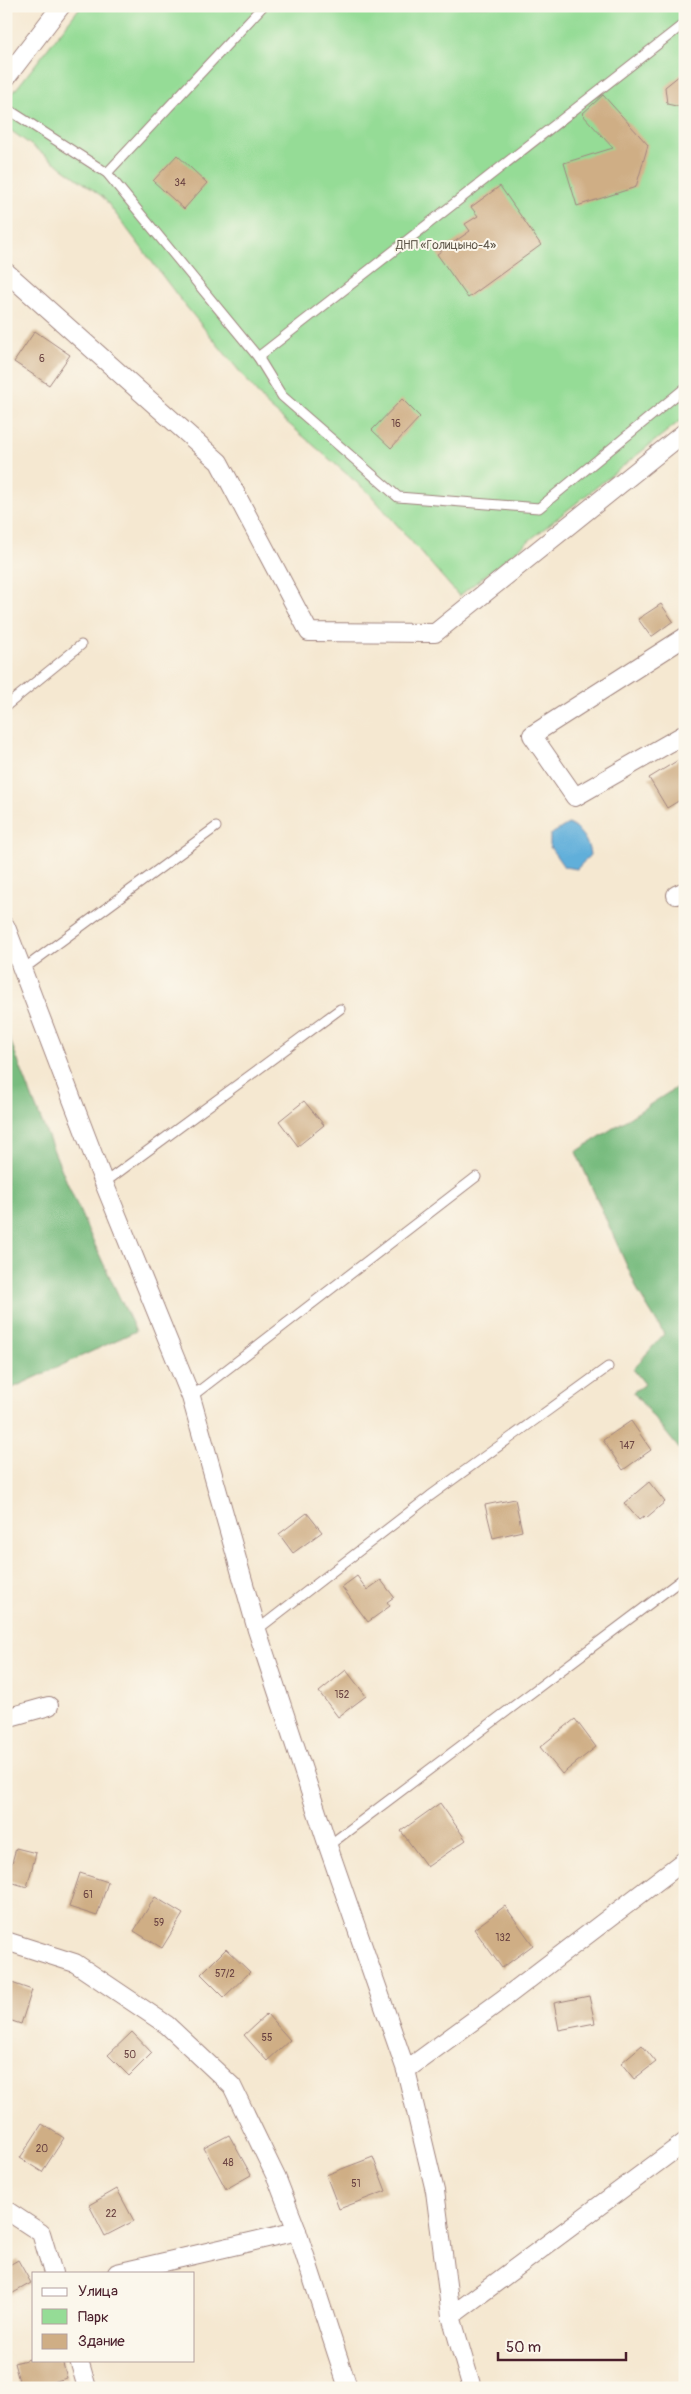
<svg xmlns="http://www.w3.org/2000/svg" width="691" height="2394" viewBox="0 0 691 2394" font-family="Pangolin,sans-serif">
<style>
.green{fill:#95dc96;stroke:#707e60}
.forest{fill:#78bc7f;stroke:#616e55}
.water{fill:#60afda;stroke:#556782}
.building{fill:#cfae85}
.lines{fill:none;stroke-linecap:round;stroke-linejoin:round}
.lane-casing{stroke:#a0847e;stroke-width:11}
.street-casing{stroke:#a0847e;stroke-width:20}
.lane{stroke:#fff;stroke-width:9}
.street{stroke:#fff;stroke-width:18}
.labels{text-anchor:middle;stroke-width:4;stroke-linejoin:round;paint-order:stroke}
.number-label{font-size:10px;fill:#6b4342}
.park-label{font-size:12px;fill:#60584b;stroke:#fbf7ec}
</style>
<rect width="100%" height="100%" fill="#fbf7ec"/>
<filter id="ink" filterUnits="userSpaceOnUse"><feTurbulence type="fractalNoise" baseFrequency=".02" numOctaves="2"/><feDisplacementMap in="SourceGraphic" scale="10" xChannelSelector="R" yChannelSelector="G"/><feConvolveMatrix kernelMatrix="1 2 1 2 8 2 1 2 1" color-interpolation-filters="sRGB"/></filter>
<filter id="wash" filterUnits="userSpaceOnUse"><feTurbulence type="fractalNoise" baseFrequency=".0096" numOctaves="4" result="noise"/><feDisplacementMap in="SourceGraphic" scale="20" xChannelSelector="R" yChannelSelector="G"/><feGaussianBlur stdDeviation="1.12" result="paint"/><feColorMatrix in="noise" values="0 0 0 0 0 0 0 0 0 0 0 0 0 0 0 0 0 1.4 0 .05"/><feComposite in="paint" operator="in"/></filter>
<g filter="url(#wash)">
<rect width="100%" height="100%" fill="#f5e8d1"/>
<polygon class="green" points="81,6 685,6 685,417 459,596 370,494 268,406 180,299 103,197 6,127 6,102"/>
<g class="forest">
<path d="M6,1029C44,1132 87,1233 136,1331L6,1391Z"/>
<polygon points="685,1082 685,1456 633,1392 645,1384 633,1369 664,1334 639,1293 576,1152"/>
</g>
<path class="water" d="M568,824C580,829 589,842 590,855L577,869L564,867L550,847V835Z"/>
<g id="blocks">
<g class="building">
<polygon points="685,71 685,108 667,104 665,87"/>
<polygon points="603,95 648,145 636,187 577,206 564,163 613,148 582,114"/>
<polygon points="177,155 207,183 184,209 153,181"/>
<polygon points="500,186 541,245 468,298 437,254 470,231 465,224 478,216 471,207"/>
<polygon points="35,331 70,355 49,385 14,362"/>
<polygon points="402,399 420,417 391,448 372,430"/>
<polygon points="661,604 673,621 651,637 638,619"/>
<polygon points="685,756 685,797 667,808 649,778"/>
<polygon points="304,1101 324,1125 298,1146 279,1121"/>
<polygon points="631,1421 651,1450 623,1470 603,1440"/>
<polygon points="649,1482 665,1502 646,1518 644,1516 639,1520 624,1503"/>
<polygon points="515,1499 522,1531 493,1538 485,1505"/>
<polygon points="307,1513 322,1532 293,1553 279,1534"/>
<polygon points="357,1576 367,1590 381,1580 394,1597 387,1602 390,1606 368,1622 342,1587"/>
<polygon points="346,1670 366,1696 338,1717 319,1692"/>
<polygon points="575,1719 596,1747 562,1774 540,1747"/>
<polygon points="440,1803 466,1840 427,1867 401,1831"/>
<polygon points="16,1848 36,1853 27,1887 7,1881"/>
<polygon points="80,1873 108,1882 97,1916 69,1907"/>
<polygon points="155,1897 183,1914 162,1948 134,1931"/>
<polygon points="505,1906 533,1945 502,1968 474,1929"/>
<polygon points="226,1949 250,1972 224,1997 201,1974"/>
<polygon points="6,1981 32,1990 21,2024 6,2019"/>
<polygon points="589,1996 595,2023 559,2030 554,2003"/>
<polygon points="267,2014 290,2040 267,2061 244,2035"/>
<polygon points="132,2032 152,2053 129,2076 108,2055"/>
<polygon points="642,2045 656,2062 634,2079 621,2063"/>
<polygon points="42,2124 64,2138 42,2172 20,2158"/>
<polygon points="229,2135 251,2175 226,2189 204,2148"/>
<polygon points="373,2157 386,2191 339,2209 326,2175"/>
<polygon points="117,2189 134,2221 105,2236 89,2205"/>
<polygon points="18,2260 31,2283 6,2297 6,2267"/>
<polygon points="34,2358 34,2360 62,2360 67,2378 31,2388 21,2388 14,2363"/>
</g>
</g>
</g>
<g filter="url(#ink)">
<use href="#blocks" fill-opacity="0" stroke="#a0847e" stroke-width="1"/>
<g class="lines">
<defs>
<g id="lane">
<polyline points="9,110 107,173 258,357 282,396 398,497 539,508 685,388"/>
<polyline points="107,173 263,6"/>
<polyline points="258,357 685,23"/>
<polyline points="6,706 81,645"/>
<polyline points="22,970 216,827"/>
<polyline points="104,1183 340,1009"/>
<polyline points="191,1397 476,1177"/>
<polyline points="257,1630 430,1496 608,1367"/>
<polyline points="328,1846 685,1577"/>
</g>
<g id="street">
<polyline points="6,78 61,6"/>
<polyline points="6,272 219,462 309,632 435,633 685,432"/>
<polyline points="685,637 532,735 575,797 685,734"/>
<polyline points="676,895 685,891"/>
<polyline points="6,927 104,1183 191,1397 257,1630 328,1846 406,2070 435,2191 451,2316 472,2388"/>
<polyline points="6,1718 49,1706"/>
<polyline points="6,1941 75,1963 167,2025 232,2086 277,2179 297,2231 348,2388"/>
<polyline points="406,2070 503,1999 685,1860"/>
<polyline points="6,2210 41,2233 53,2273"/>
<polyline points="117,2273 297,2231"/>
<polyline points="451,2316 685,2142"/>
<polyline points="79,2360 87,2388"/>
</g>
</defs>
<use href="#lane" class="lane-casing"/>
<use href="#street" class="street-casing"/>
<use href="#lane" class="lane"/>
<use href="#street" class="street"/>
</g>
</g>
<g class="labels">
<g class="number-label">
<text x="180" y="186">34</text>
<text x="42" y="362">6</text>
<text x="396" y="427">16</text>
<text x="627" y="1449">147</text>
<text x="342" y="1698">152</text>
<text x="88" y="1898">61</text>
<text x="159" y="1926">59</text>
<text x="503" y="1941">132</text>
<text x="225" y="1977">57/2</text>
<text x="267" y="2041">55</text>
<text x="130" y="2058">50</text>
<text x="42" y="2152">20</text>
<text x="228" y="2166">48</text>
<text x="356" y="2187">51</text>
<text x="111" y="2217">22</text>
</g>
<g class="park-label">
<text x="446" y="249">ДНП «Голицыно-4»</text>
</g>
</g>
<rect width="691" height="2394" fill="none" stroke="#fbf7ec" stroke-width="25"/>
<rect x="32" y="2272" width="162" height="90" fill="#fbf7ec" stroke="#b4a19f"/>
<rect x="42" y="2288" width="25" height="8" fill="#ffffff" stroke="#b4a19f"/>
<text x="78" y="2296" font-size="15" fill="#4a1f2b">Улица</text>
<rect x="42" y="2309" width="25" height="15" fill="#95dc96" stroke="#b4a19f"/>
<text x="78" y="2322" font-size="15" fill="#4a1f2b">Парк</text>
<rect x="42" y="2334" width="25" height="15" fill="#cfae85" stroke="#b4a19f"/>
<text x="78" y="2346" font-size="15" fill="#4a1f2b">Здание</text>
<path d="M498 2352v8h128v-8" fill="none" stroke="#4a1f2b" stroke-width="2.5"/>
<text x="506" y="2352" font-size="15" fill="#4a1f2b" stroke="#fbf7ec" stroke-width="4" paint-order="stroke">50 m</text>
</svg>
